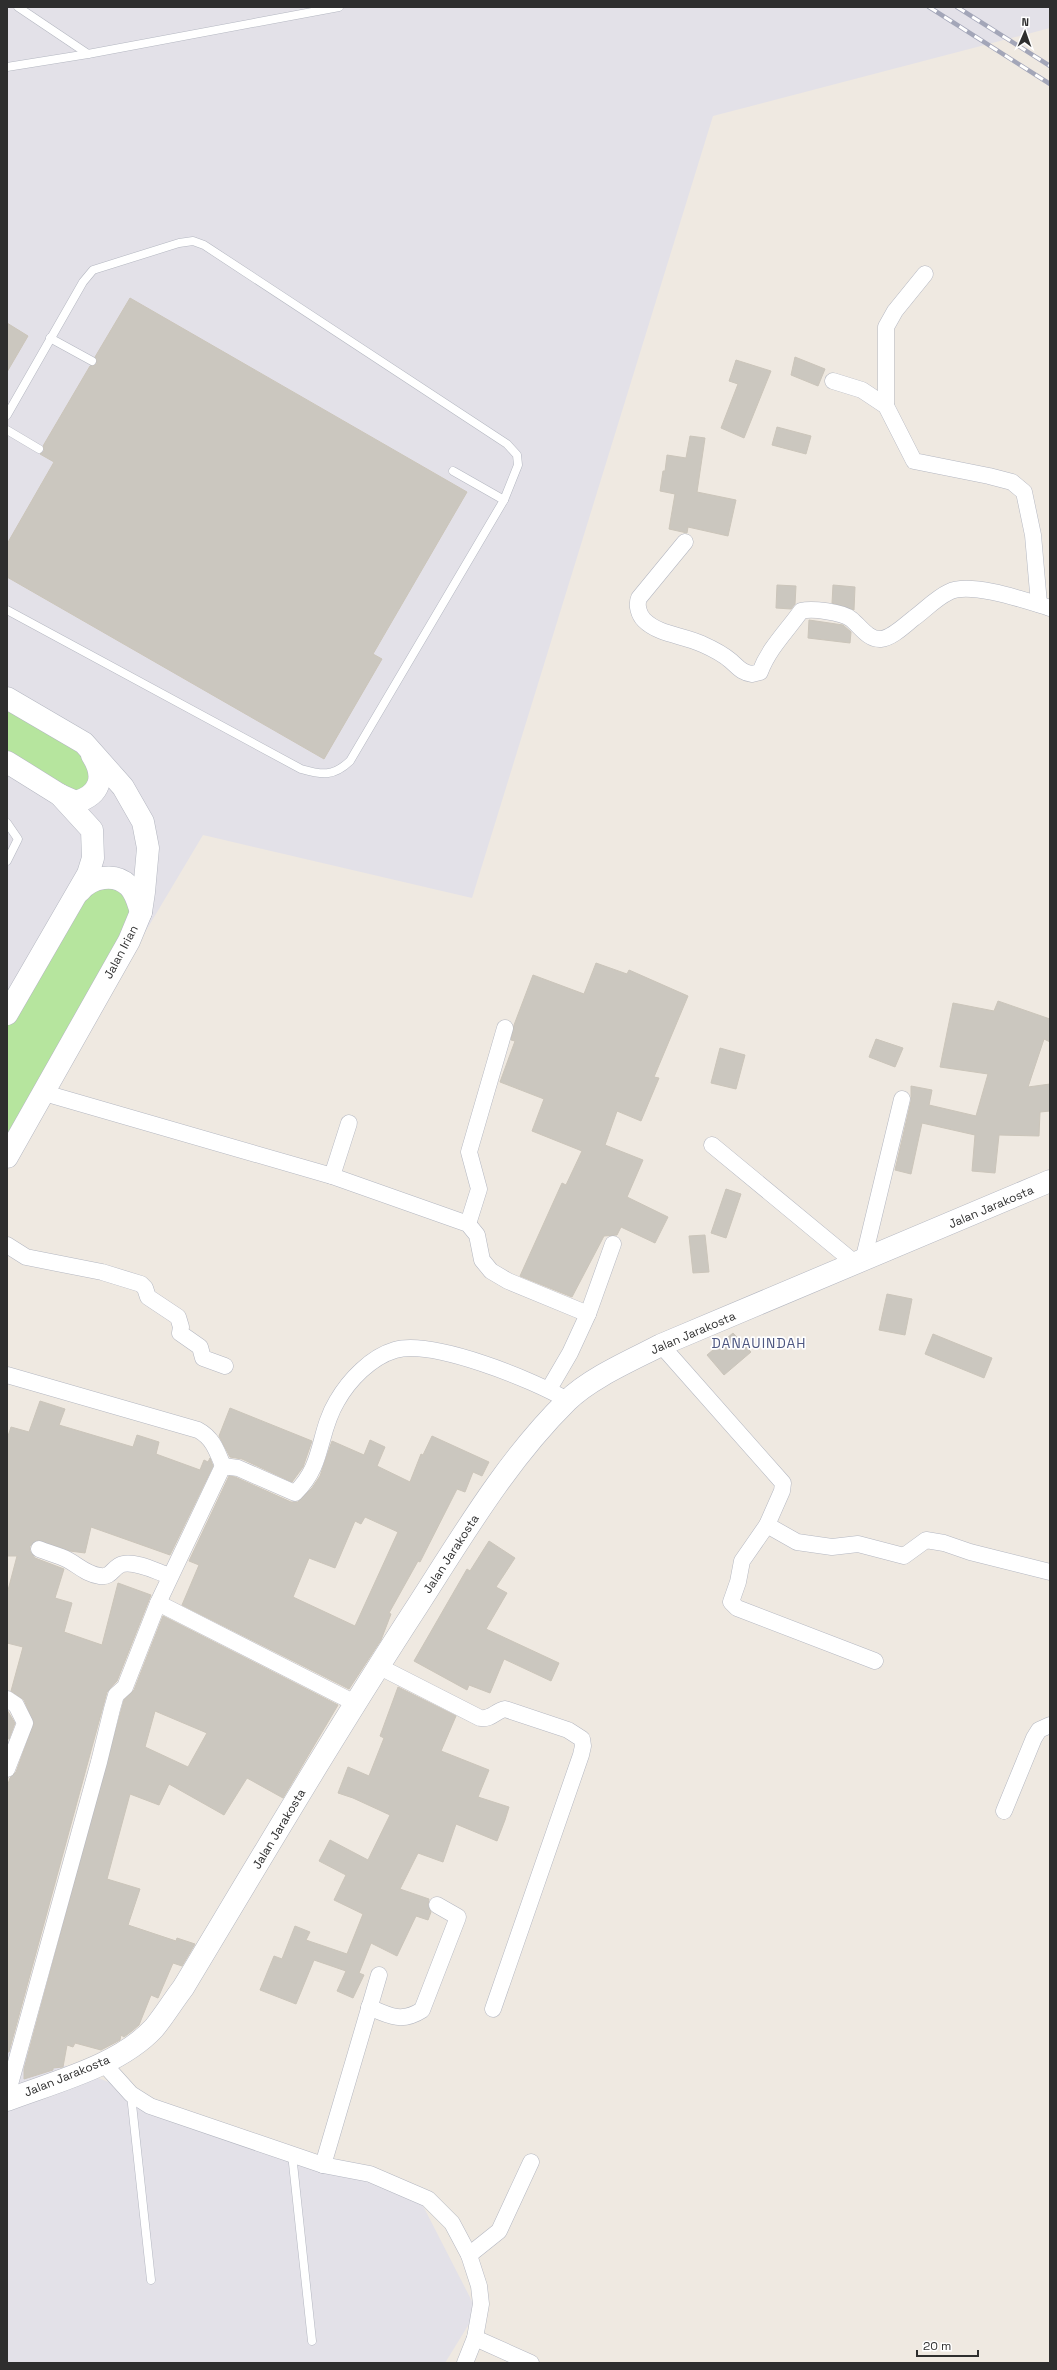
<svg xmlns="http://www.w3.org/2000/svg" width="1057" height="2370" viewBox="0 0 1057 2370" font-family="'Space Grotesk',sans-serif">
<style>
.industrial{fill:#e3e1e8}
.green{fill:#b6e59e}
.building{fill:#cbc7bf;stroke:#cbc5ba;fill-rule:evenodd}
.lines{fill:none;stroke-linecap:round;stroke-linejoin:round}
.lane-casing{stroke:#b4b7c1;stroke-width:9}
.street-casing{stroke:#b4b7c1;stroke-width:17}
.secondary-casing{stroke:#b4b7c1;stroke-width:23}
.lane{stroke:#fff;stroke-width:8}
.street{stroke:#fff;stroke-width:16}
.secondary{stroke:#fff;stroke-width:22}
.rail-casing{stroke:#a3a6b8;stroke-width:4.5}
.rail{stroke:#fff;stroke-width:3;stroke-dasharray:9;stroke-linecap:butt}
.labels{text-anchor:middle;stroke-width:3.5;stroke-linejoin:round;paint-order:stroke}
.street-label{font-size:12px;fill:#2e2e2e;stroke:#fff}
.quarter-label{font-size:14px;letter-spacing:1px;fill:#4d5680;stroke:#fff}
</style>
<rect width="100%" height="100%" fill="#efe9e1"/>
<g class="industrial">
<polygon points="7,7 1050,7 1050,28 713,116 472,898 203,835 7,1164"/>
<polygon points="7,2044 419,2198 477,2311 445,2363 7,2363"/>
</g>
<g class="green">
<polygon points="7,698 97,762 85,799 7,762"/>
<polygon points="111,878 141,912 7,1157 7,1014 78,894"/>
</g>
<g class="building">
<polygon points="130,298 467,492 373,654 382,659 324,759 7,577 7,544 54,462 40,454 44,451 43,446 90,366 97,364 95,357"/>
<polygon points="7,323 28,336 7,372"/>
<polygon points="795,357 825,369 818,386 791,375"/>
<polygon points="736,360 771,371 744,438 721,428 738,384 729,381"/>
<polygon points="777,427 811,436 806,454 772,445"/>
<polygon points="690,436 705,438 697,492 736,500 728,536 688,527 687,533 669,529 675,494 660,491 663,471 665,471 667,455 686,458"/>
<polygon points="777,585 796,586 795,604 791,609 776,608"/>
<polygon points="833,585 855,587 854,610 832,603"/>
<polygon points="809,620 843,625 851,632 850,643 808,638"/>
<polygon points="596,963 627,974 629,970 688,996 654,1077 659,1078 641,1121 617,1111 605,1145 643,1160 627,1197 668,1217 655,1243 621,1227 617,1235 604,1236 572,1297 520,1276 562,1183 566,1185 582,1151 532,1131 544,1099 500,1082 515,1041 511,1040 514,1025 533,975 584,994"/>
<polygon points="998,1001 1050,1019 1050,1042 1044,1039 1028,1087 1050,1084 1050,1111 1040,1112 1039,1136 999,1135 995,1173 972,1171 975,1135 922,1123 911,1174 895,1170 911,1101 911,1086 932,1090 929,1105 976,1116 988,1074 940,1067 953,1003 994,1011"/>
<polygon points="876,1039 903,1048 895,1067 869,1057"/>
<polygon points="720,1048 745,1055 736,1089 711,1083"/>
<polygon points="726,1189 741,1194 726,1238 711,1233"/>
<polygon points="705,1235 709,1272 693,1273 689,1236"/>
<polygon points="887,1294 912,1299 905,1335 879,1330"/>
<polygon points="733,1333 751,1352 724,1375 707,1355"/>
<polygon points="933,1334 992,1358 984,1378 925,1354"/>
<polygon points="40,1401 65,1409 59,1425 133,1447 137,1435 159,1442 156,1454 200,1470 204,1460 208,1462 210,1458 213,1466 170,1555 91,1527 85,1553 70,1551 38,1540 30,1546 30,1551 35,1558 64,1569 55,1598 72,1603 64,1632 102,1645 118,1583 151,1595 117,1681 107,1692 9,2052 7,2052 7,1787 10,1778 16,1772 34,1723 24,1700 11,1691 23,1647 7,1643 7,1594 17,1556 7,1556 7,1439 11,1427 29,1432"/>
<polygon points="230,1408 312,1441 303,1467 292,1482 242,1459 230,1457 219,1436"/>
<path d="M432,1436L489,1462L482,1476L473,1472L465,1492L457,1489L420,1562L418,1561L389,1613L391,1614L381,1640L349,1689L182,1605L199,1565L189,1561L229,1476L235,1477L291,1502H298L312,1488L320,1476L332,1441L364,1455L370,1440L385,1447L377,1466L410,1482L421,1454L423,1455ZM365,1517L398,1532L355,1626L293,1597L309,1558L335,1568L355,1521L361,1524Z"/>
<polygon points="489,1541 515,1558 496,1587 507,1593 486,1629 559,1663 551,1681 504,1659 490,1693 469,1685 467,1690 414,1661 467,1569 470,1571"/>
<path d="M163,1616L338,1705L283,1798L247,1778L224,1815L169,1784L159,1805L130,1794L107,1879L140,1889L128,1925L176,1941L177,1938L195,1944L182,1966L173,1963L158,1998L151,1995L139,2025L132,2031L124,2037L121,2035L120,2040L101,2050L75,2043L73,2047L67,2045L63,2067L53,2068V2070L24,2079V2069L124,1700L134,1690ZM155,1711L207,1733L188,1767L145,1747Z"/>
<polygon points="398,1687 456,1716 441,1751 489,1770 478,1797 509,1807 505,1820 497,1841 456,1824 443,1862 418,1853 400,1889 429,1899 428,1905 431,1912 428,1920 416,1916 397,1956 371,1943 359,1973 364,1975 353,1998 337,1991 346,1971 314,1960 296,2004 260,1990 274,1956 282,1959 295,1926 310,1932 306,1940 347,1954 363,1914 334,1900 346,1875 319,1861 330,1840 368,1860 390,1815 353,1798 338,1793 348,1767 369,1776 384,1738 380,1736"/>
<polygon points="7,1710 15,1723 9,1739 7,1738"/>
</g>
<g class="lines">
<defs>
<g id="lane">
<polyline points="18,7 88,54"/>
<polyline points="7,67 88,54 339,7"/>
<polyline points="50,338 92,361"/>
<path d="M7,415L83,282L93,270L179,243L193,241L204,245L507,444L517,455L518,465L504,500L350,761C333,777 322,775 301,769L7,610"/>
<polyline points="7,430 39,449"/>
<polyline points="453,471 504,500"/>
<polyline points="7,823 18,839 7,861"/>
<polyline points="131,2095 151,2280"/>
<polyline points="292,2154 312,2341"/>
</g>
<g id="street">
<polyline points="833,381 862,390 886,406 914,461 989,476 1012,482 1024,492 1033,535 1039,604"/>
<polyline points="886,406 886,327 895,311 925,274"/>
<path d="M685,542L639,598C636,605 639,615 644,620C659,635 683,635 702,644C711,648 723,654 731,661C738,667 742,673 752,674L760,672C769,648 787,631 801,611C812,608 842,612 851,619C860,626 868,640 881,639C892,638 905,625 914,618C925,610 936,598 949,592C970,581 1027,601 1050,608"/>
<polyline points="41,1092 332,1176 468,1224 477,1235 482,1260 491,1271 508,1281 588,1314"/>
<polyline points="712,1145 856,1264"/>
<polyline points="332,1176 349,1123"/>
<polyline points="468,1224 479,1189 469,1152 505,1028"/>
<polyline points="7,1245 26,1257 102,1272 141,1284 145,1288 148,1297 178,1317 181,1327 180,1333 200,1347 203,1358 225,1366"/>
<polyline points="863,1261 902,1099"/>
<polyline points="661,1345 783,1483 782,1491 767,1525 797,1542 832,1547 858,1544 904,1556 926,1540 944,1543 970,1552 1050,1572"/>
<path d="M7,1375L198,1430C213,1438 217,1451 223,1466"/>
<polyline points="549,1389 570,1353 588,1314 613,1244"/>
<polyline points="767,1525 742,1561 738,1582 731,1602 737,1608 875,1661"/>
<path d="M39,1549C48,1553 59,1555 68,1560C79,1566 86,1574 100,1576C112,1578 113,1566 123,1564C137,1561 157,1572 170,1576"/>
<polyline points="158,1603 355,1703"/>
<path d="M378,1666L480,1718C491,1720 495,1711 505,1709L568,1730L582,1739L583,1746L581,1755L493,2009"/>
<polyline points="7,1699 16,1705 25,1723 7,1769"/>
<polyline points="1004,1811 1034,1738 1039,1730 1050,1725"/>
<path d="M369,2007C389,2016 402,2023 422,2010L458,1917L437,1905"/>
<polyline points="103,2063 131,2094 150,2106 323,2165 370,2174 428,2199 452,2223 469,2255 479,2286 481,2304 475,2338 465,2363"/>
<path d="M7,2095L99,1762L112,1709L116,1695L125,1687L158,1603L223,1466L238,1468L295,1493C325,1464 317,1434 337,1401C349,1380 371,1357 395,1350C432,1339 534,1380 567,1400"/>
<polyline points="323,2165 379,1975"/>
<polyline points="469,2255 499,2231 531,2162"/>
<polyline points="475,2338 531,2363"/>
</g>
<g id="secondary">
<polyline points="7,698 84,743 123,787 143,822 148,848 144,892 141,912 129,941 7,1157"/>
<path d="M7,762L60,795L76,802C100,795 106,777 92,755"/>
<path d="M80,891C91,877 115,872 129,886C136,893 138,903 141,912"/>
<polyline points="7,1014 88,874 93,858 92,830 60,795"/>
<path d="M7,2100C54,2082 119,2066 154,2028C164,2016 173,2001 183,1988C260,1860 336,1731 418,1605C463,1535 507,1460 567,1401C590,1378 632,1360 661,1345L1050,1181"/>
</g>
</defs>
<use href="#lane" class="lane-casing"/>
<use href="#street" class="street-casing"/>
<use href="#secondary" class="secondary-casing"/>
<use href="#lane" class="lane"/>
<use href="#street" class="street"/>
<use href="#secondary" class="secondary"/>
<defs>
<g id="rail">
<polyline points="929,7 1050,84"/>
<polyline points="957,7 1050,66"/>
</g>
</defs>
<use href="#rail" class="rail-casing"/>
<use href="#rail" class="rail"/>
</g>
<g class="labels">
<g class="street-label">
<text transform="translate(121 952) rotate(-62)" y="4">Jalan Irian</text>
<text transform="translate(991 1207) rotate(-23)" y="4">Jalan Jarakosta</text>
<text transform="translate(693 1333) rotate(-23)" y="4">Jalan Jarakosta</text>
<text transform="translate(451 1554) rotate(-57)" y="4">Jalan Jarakosta</text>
<text transform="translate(279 1829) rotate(-59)" y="4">Jalan Jarakosta</text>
<text transform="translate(67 2076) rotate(-22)" y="4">Jalan Jarakosta</text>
</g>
<g class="quarter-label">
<text x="759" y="1348">DANAUINDAH</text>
</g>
</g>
<rect width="1057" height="2370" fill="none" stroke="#2e2e2e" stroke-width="16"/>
<g transform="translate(1025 32) rotate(2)" stroke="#ffffff" stroke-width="3" paint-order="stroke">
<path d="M0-3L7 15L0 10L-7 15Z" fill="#2e2e2e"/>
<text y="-6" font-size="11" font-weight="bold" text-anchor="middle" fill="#2e2e2e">N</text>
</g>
<path d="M917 2350v6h61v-6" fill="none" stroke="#2e2e2e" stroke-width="2"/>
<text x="923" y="2350" font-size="12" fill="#2e2e2e" stroke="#ffffff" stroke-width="3" paint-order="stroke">20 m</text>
</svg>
